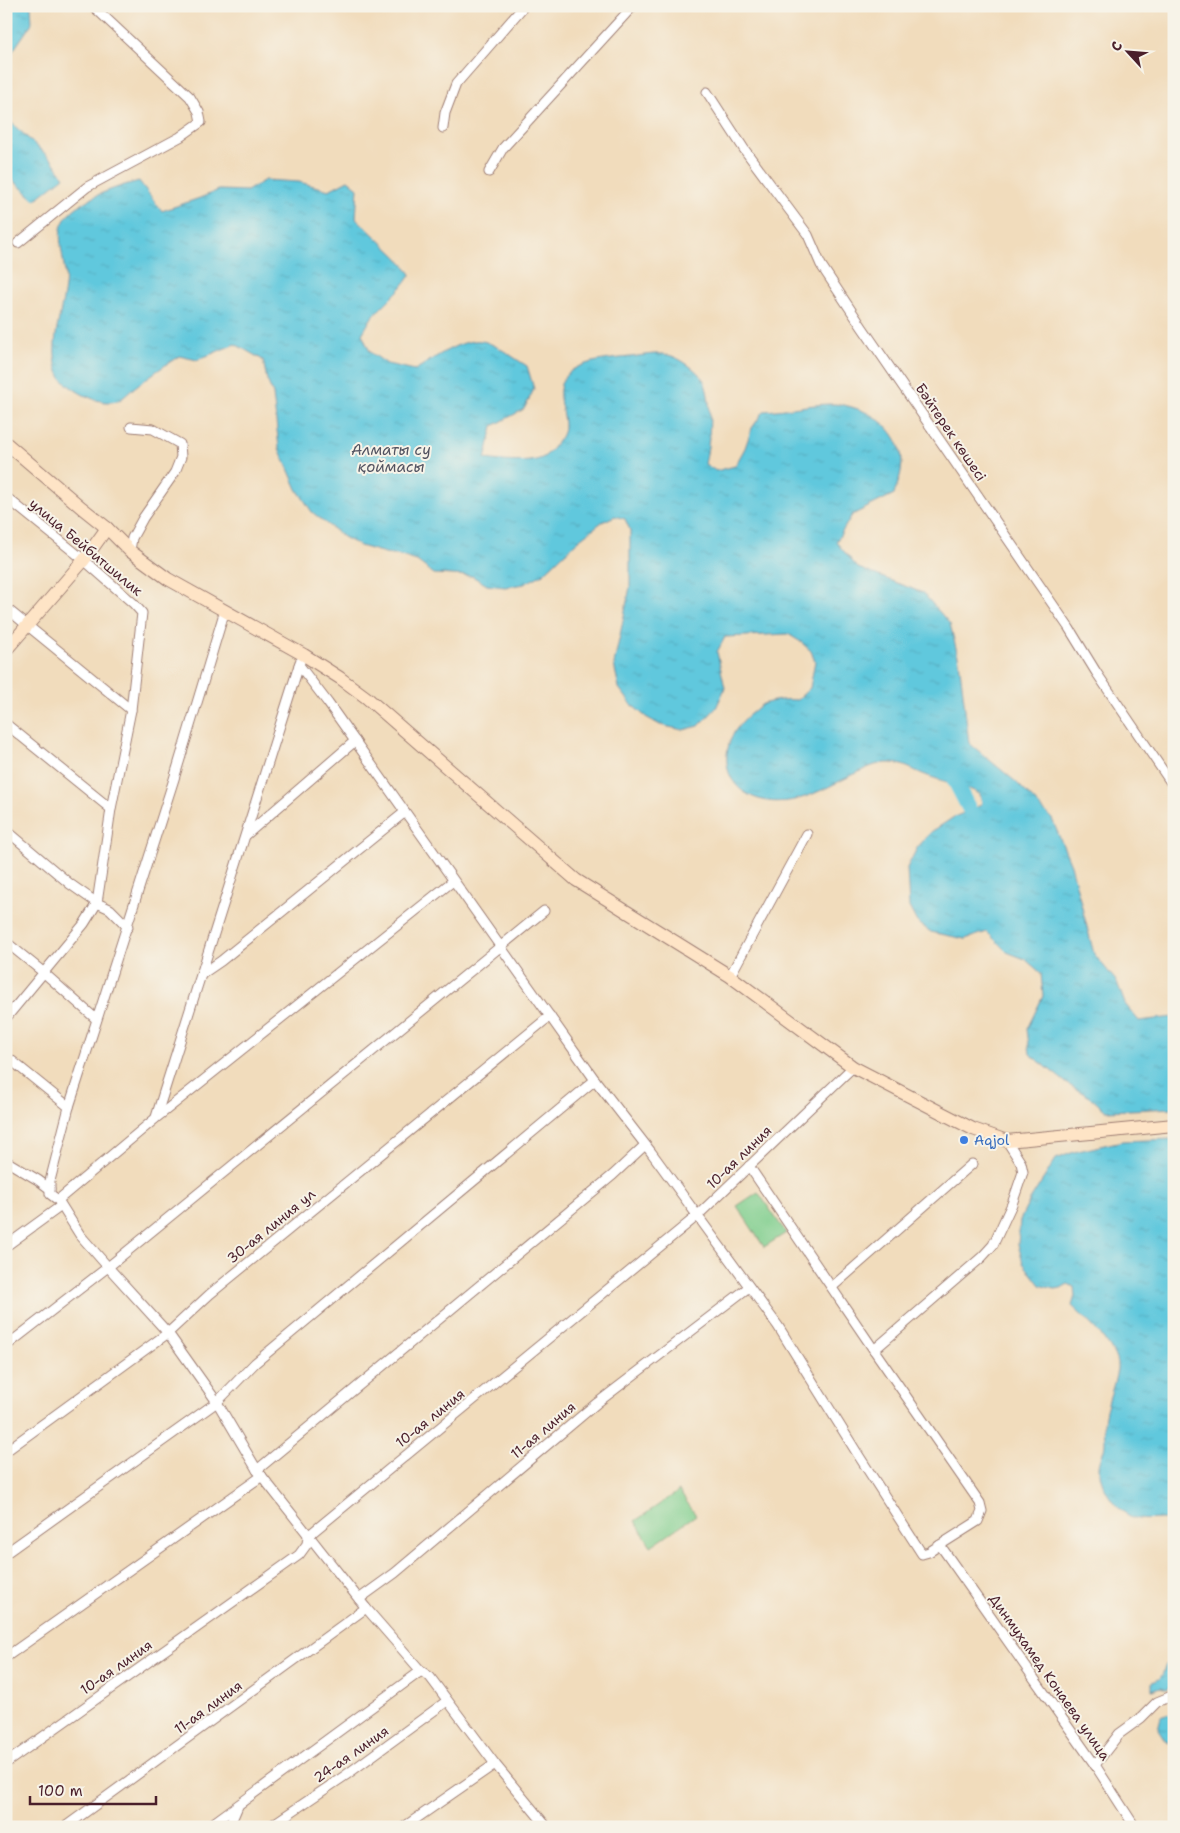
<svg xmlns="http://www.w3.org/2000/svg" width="1180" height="1833" viewBox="0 0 1180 1833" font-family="'Shantell Sans',sans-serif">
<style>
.grass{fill:#7fce8d;stroke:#64765c}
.water{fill:url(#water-ripples);stroke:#567484}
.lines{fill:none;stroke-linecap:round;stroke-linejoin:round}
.river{stroke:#61c8dd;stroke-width:15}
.street-casing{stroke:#9e7e74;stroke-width:11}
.secondary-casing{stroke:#9e7e74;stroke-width:14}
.street{stroke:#fff;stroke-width:9}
.secondary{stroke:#fee4c6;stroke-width:12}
.shop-dot{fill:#3f7fe0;stroke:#f7f3e8;stroke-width:2}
.labels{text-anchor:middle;stroke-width:4;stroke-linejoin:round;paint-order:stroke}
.street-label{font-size:14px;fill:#4a1f2b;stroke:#f7f3e8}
.shop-label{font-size:14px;fill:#366cbe;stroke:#f7f3e8;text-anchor:start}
.water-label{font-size:15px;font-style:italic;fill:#515260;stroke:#f7f3e8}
</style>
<defs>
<pattern id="water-ripples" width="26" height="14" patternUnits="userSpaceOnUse" patternTransform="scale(1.25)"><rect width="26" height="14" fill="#61c8dd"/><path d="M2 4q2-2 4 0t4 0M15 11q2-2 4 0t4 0" fill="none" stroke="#56abbe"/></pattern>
</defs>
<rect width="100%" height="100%" fill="#f7f3e8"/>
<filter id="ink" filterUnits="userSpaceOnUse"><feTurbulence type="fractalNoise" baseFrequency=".02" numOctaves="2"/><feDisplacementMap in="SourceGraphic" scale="10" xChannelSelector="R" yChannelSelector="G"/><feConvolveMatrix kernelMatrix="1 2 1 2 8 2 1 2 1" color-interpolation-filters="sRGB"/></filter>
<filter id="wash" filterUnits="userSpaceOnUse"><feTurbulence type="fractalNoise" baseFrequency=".0096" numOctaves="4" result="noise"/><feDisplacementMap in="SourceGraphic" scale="20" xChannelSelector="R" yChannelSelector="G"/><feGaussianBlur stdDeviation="1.12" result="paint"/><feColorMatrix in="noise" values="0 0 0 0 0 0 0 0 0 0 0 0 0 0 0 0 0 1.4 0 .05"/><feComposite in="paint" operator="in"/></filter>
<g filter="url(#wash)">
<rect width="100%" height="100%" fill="#f1dcbc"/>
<g class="grass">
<polygon points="758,1192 786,1233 764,1247 737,1206"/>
<polygon points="679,1491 696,1515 651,1546 635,1521"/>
</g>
<g class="water">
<polygon points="6,6 31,6 32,23 6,61"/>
<polygon points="6,118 52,160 64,177 35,200 6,174"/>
<path d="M265,180L299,182L329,190L348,180L358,188L356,218L397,257L411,274L401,288L372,317L362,334L370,352L387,364L415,370C432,360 464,335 486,342C500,347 514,358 527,366L534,389L524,409L493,426L485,459C499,461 534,465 545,456C550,452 559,441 562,435C571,417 545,386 574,369C589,360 613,359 630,357C641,356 657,352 668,355C679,357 699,371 704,381C713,403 710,441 705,464L716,471L735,466L745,448L752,428L764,411C787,410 810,404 833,404C861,405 895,423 901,453C904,467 899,481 894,494L852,515L836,542L858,568L923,593L950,624L959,660L969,743L1016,782L1052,819L1071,865L1094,954L1117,982L1125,1004L1139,1021L1174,1017V1108L1106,1111L1090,1097L1069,1085L1030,1054L1027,1029L1043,996L1041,973L1025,959L1007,952L987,932L965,939L931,932L917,922L909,907L907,868L917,848L931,832L954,817L976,808L982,803L980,794C962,784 942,782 923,774C913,770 902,763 891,763C880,762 868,767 859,772C827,786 795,810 759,799C717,786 719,741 748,716C753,712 758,707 763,704C775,700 785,699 797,700L810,688L815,661L811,651L801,642L788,634L725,637L717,652L725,688L716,708L699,726L683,730L660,725L646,717L632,705L619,688L614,664L630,587V530L625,519L615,516L602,522L581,538L543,574L524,584L505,587L487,585L472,576L434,574L417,561L401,556L385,553L360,546L343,537L312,512L297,489L279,448L273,394L267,380L263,360L235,344L197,360L179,356C164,366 149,376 135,387C130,391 123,399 117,401C105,404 95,400 84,395C78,392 63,383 60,376C47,349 62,314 65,287C68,267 55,239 63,223C74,200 116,187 139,181L162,211L200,198L219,190L247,191Z"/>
<path d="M1174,1139V1521C1161,1516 1145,1523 1132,1517C1114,1509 1101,1487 1099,1468C1099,1460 1105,1451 1105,1442C1105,1433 1103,1424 1105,1415C1107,1402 1119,1374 1117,1363C1113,1344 1086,1319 1072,1306L1075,1296L1074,1287L1068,1284L1061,1288L1054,1289L1040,1285L1023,1263L1018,1244L1020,1220L1030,1200L1056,1159L1074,1152L1122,1141Z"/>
<path d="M1174,1655L1172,1686L1167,1689L1161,1687L1152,1690V1682C1163,1679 1162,1675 1165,1666C1167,1662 1171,1658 1174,1655Z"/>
<polygon points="1174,1713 1174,1746 1165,1740 1158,1729 1161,1717"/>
</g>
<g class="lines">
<polyline class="river" points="947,766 979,828"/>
</g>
</g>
<g filter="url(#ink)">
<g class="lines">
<defs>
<g id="street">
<polyline points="707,92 744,149 808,235 821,265 862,327 1069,628 1096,672 1174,787"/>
<polyline points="443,128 445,113 456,84 524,6"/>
<polyline points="489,172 503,148 633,6"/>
<polyline points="18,243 87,187 180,137 201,122 199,112 190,97 93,6"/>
<polyline points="6,497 84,560 133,603 142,613 131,710 111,809 97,903 84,924 6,1018"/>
<polyline points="130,551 132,538 143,518 175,472 181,457 180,444 153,429 131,427"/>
<polyline points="6,608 131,710"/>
<polyline points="225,610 174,779 69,1107 50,1181 50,1194 58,1200 80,1235 108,1267 168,1333 217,1402 257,1470 366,1608 421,1671"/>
<polyline points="299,665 328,703 595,1080 651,1152 778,1326 857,1453 922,1554 929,1552 978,1521 982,1511 980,1503 874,1350 749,1166"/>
<polyline points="6,724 111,809"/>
<polyline points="6,830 70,884 97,903 110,909 128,927"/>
<polyline points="246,835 355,741"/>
<polyline points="6,942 43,972 96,1019"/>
<polyline points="202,974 221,961 405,812"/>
<polyline points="730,976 807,834"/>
<polyline points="6,1056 69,1107"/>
<polyline points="156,1117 300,662"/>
<polyline points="6,1161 38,1180 50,1189"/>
<polyline points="58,1200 156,1118 453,881"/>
<polyline points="6,1246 61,1206"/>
<polyline points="832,1287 972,1164"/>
<polyline points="6,1346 108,1267 544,911"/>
<polyline points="874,1350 982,1257 993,1245 1012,1204 1023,1172 1021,1163 1007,1141"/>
<polyline points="6,1451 168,1333 210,1294 550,1016"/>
<polyline points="257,1470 613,1175 645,1145"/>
<polyline points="940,1545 1095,1765 1135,1827"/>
<polyline points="6,1553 217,1402 255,1363 595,1080"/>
<polyline points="359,1599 395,1573 597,1403 749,1287"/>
<polyline points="6,1657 262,1476"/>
<polyline points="6,1763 299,1555 307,1544 308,1536 697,1216 853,1067"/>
<polyline points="1095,1765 1119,1734 1141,1718 1157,1702 1174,1695"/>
<polyline points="65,1827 366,1608"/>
<polyline points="208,1827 421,1671 430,1677 495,1764 547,1827"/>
<polyline points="229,1827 238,1806"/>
<polyline points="269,1827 346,1775 447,1701"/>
<polyline points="404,1827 495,1764"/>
</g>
<g id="secondary">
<polyline points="6,443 82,508 107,528 130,551 168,579 304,655 340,678 367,698 576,880 730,976 853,1067 973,1129 1007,1141 1174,1125"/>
<polyline points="6,650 84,560 107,528"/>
</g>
</defs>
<use href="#street" class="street-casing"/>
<use href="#secondary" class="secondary-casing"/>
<use href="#street" class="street"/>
<use href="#secondary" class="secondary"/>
</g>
</g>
<circle class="shop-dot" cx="964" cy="1140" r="5"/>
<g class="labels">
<g class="street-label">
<text transform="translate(951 432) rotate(56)" y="5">Бәйтерек көшесі</text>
<text transform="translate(86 547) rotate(40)" y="5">улица Бейбитшилик</text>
<text transform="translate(739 1157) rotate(-44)" y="5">10-ая линия</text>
<text transform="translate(271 1226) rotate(-39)" y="5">30-ая линия ул</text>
<text transform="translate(430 1418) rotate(-39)" y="5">10-ая линия</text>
<text transform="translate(543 1430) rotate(-40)" y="5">11-ая линия</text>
<text transform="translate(116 1667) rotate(-35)" y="5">10-ая линия</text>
<text transform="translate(1050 1677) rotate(55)" y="5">Динмухамед Конаева улица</text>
<text transform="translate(208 1707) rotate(-36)" y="5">11-ая линия</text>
<text transform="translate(351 1754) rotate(-35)" y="5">24-ая линия</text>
</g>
<g class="shop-label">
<text x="974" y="1145">Aqjol</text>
</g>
<g class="water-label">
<text x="391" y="455">Алматы су<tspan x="391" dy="17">қоймасы</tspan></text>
</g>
</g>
<rect width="1180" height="1833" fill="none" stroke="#f7f3e8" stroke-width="25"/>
<g transform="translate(1128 52) rotate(296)" stroke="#f7f3e8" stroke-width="4" paint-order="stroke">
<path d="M0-4L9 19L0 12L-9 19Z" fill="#4a1f2b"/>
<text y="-8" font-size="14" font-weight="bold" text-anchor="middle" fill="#4a1f2b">С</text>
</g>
<path d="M30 1796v8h126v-8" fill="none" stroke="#4a1f2b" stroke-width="2.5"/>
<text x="38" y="1796" font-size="15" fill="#4a1f2b" stroke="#f7f3e8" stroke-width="4" paint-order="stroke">100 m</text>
</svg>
